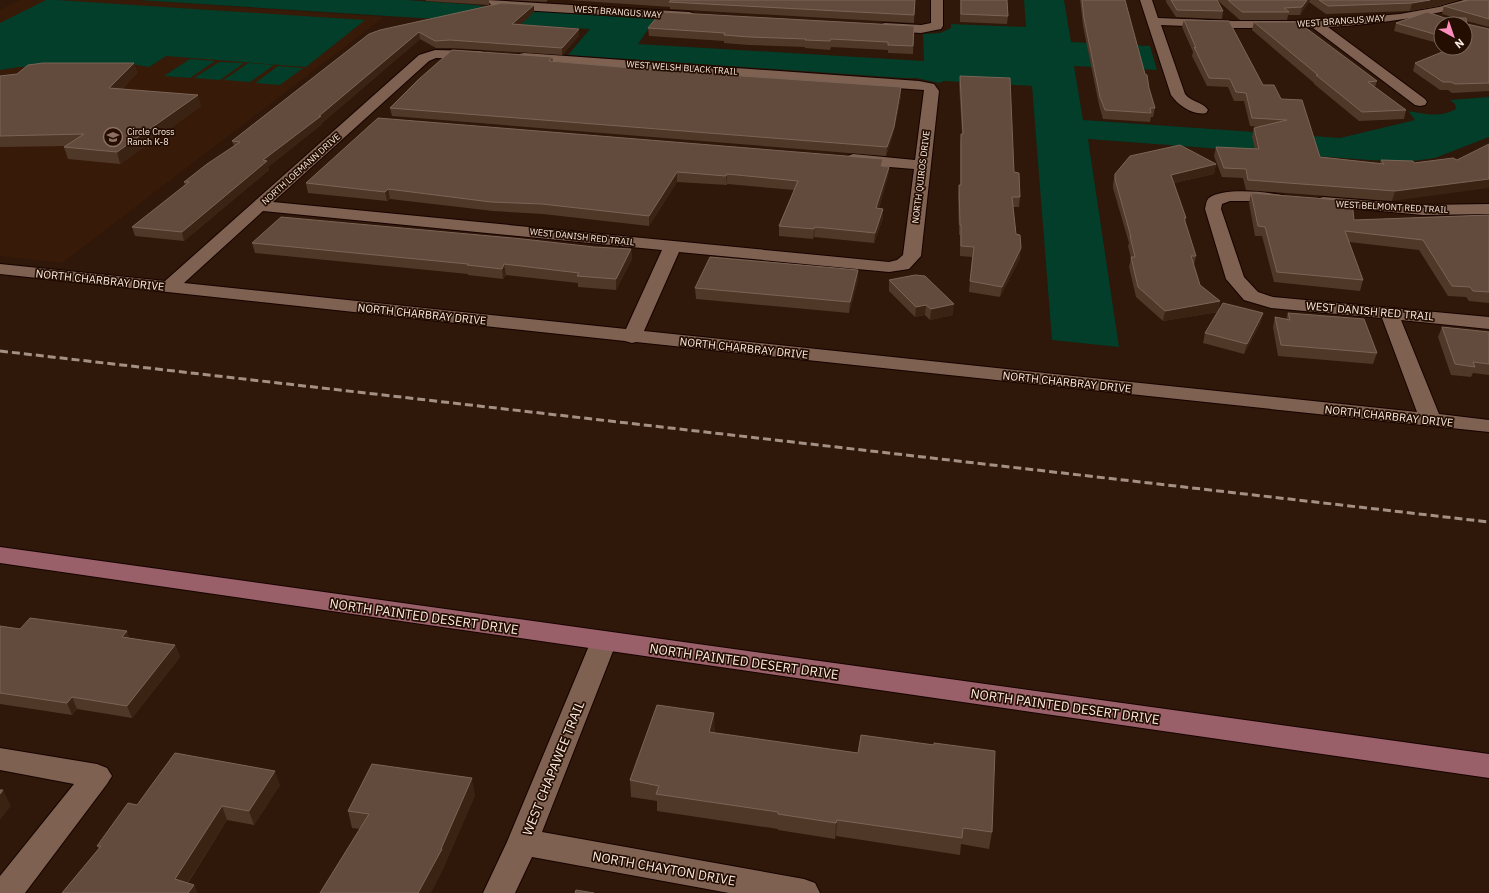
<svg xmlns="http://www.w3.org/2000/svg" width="1489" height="893" viewBox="0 0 1489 893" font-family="'IBM Plex Sans',sans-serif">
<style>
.built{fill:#381a08}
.green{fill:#023e29}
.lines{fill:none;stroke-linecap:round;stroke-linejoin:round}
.street-casing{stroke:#160300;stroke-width:2}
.secondary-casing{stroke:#160300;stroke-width:2}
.street{fill:#7e6151;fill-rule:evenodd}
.secondary{fill:#99606a;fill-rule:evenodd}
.rail{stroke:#a49085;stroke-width:3;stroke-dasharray:8 4;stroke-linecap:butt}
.wall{fill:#503828}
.shaded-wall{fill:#3b2313}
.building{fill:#624b3c;stroke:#7a6456}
.labels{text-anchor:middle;stroke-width:3.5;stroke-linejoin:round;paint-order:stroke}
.far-street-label{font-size:9px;fill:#fbeae1;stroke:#240e02}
.far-poi-label{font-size:9px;fill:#fbeae1;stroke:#240e02;text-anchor:start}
.street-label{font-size:11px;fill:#fbeae1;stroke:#240e02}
.near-street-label{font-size:13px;fill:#fbeae1;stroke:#240e02}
</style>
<rect width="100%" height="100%" fill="#2f1709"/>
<polygon class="built" points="20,0 138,0 384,17 62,263 0,256 0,10"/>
<g class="green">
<polygon points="46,0 57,0 365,20 306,67 166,56 149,67 131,64 19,67 0,70 0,23"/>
<path d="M138,0H406L477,5L490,8L656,18L638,44L924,61L923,34L940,33L951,28V24L1026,27L1024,0H1064L1071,42L1150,46L1157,70L1074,66L1083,120L1340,138L1415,120L1408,111C1425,114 1441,118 1456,109L1455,104L1450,100L1489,97V137L1435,158L1405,162L1369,160L1088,139L1119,347L1052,340L1032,86L944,81L939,83L916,78H903L568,55L590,29Z"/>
<polygon points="190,59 215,61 190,78 164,76"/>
<polygon points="219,62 244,63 220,80 194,78"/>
<polygon points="248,63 274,65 250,82 224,80"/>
<polygon points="278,66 303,68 280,85 255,83"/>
</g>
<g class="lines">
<defs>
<g id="street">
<polygon points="487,0 689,12 693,13 695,16 693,19 689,20 503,9 491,5"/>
<polygon points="931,0 943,0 943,26 941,29 921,33 885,31 881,30 879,27 881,24 885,23 921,25 931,23"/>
<path d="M1140,0H1152L1158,18L1234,21H1318L1400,14L1439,7L1464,0H1484L1482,2C1431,16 1381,24 1328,27L1425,99L1427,102L1425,105L1420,106L1415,105L1313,28H1234L1161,25L1185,94C1191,102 1203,102 1208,110L1206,113C1193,116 1178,105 1171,95Z"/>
<path d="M435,50L479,51L484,52L485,55L484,58L479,59L436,58L429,61L273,202L889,262L897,260L903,255L914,169L853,164L848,162L845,159L848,156L853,154L915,160L924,90L524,61L519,60L518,57L519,54L524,53L919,81L934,84L939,91L921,256L909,269L889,272L679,252L644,331L1417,412L1382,318L1271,308L1244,300L1226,279L1205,209C1206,206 1206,200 1209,198C1223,187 1270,192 1286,196L1288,199L1286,202L1280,204L1247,201H1230L1222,204L1221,209L1244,277L1258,292L1273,297L1489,317V329L1401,320L1439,414L1489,420V432L636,342L632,343L625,341L0,274V264L165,281L419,55ZM263,211L662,250L626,329L184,283Z"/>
<polygon points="1323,197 1423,205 1489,204 1489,214 1423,215 1317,205 1315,202 1317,199"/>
<polygon points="604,632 613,634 617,641 542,832 804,879 815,883 820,893 729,893 532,857 515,893 483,893 507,842 591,641 595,634"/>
<polygon points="0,748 97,764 107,768 112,776 107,784 25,893 0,893 0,876 74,784 0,770"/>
</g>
<polygon id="secondary" points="0,547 1489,754 1489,778 0,563"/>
</defs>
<use href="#street" class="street-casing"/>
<use href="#secondary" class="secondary-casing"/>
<use href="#street" class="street"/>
<use href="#secondary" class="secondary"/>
<polyline class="rail" points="0,351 1489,522"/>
</g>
<g class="wall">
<polygon points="426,0 489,0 489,5 426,1"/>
<polygon points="509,0 548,0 546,2"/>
<polygon points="568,0 915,0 914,23 670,9 670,7"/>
<polygon points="960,0 1007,0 1008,16 1007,24 960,22"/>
<polygon points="1080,0 1125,0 1145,74 1155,108 1153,117 1151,117 1150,122 1103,119 1099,105 1083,26"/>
<polygon points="1166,0 1458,0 1439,6 1410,11 1326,14 1309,2 1300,15 1288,15 1287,20 1240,20 1217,0 1223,11 1222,19 1176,17 1166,2"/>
<polygon points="1489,0 1489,27 1467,21 1467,24 1489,29 1489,91 1452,93 1448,90 1440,90 1413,71 1415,63 1465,48 1465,24 1441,24 1441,44 1394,31 1396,23 1445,18 1455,18 1442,14 1444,6"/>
<polygon points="534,5 534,12 520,25 579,29 579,36 562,55 451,48 436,48 420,39 322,123 322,124 268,167 269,170 184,241 135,236 132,227 185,185 184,182 234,146 232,141 369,34"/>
<polygon points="1184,20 1281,99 1320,157 1380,163 1381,160 1413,161 1392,201 1246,190 1243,178 1222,177 1214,156 1216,147 1255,149 1252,137 1254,128 1258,127 1250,126 1244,101 1234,101 1228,87 1207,86 1192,56 1193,52 1182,27"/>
<polygon points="1254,22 1377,81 1375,87 1406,110 1404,119 1359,121 1314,84 1314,83 1252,30"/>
<polygon points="914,26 913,54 888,53 888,50 831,47 830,50 805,48 805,47 749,45 724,43 724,41 649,36 648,28"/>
<polygon points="552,57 553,61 901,96 893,135 886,156 392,116 390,108"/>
<polygon points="134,63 137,73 122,89 201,106 120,164 68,159 64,147 66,146 0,147 0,76"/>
<polygon points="960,76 1014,172 1020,197 1019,207 1013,207 1016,234 1020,258 1000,297 969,292 972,257 960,256 960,235 959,235 958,195 959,185 960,185 960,143 961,134 962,134 959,84"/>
<polygon points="1216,164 1214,174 1174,183 1186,218 1185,222 1196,256 1194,265 1200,285 1220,301 1218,312 1263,313 1260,324 1244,354 1203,343 1205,333 1218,312 1163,321 1136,297 1129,267 1131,258 1128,246 1129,243 1113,188 1113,184 1115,174"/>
<polygon points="883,166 889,167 888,176 879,208 883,209 883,218 874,243 814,237 813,239 779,236 779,226 794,190 727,184 727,185 677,182 649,226 543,214 493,211 390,199 387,201 308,193 306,183"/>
<polygon points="1251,193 1354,220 1489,215 1489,303 1469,301 1466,297 1448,296 1419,250 1349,242 1363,280 1360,291 1274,282 1262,236 1255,236 1249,203"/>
<polygon points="252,243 594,247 631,249 632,259 616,290 578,287 578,283 506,275 503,279 468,275 468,274 255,253"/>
<polygon points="858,280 849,313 696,299 695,288"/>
<polygon points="889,280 953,315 930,320 925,315 915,317 889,291"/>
<polygon points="1288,313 1377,353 1373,364 1278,356 1273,327 1275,317 1286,319"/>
<polygon points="1442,327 1489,332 1489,375 1473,373 1471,377 1451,375 1438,337"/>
<polygon points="0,626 20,629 127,631 129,638 175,645 180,657 132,718 77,709 72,715 0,704"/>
<polygon points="715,730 714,732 992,832 989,849 961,844 960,855 836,836 835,839 778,830 778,829 657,811 657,801 631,797 630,780"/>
<polygon points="280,785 254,825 227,820 188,883 194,885 197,893 62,893 99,849 97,846 137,805"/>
<polygon points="475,795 445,864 445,866 360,829 352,828 348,811"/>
</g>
<g class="shaded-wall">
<polygon points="1307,0 1310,0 1309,2 1300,15 1302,7"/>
<polygon points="1430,0 1458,0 1439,6 1410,11 1412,3"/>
<polygon points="534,5 534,12 513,32 512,24"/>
<polygon points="579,29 579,36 562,55 562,48"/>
<polygon points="419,32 420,39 322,123 322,124 268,167 269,170 184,241 182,232 263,160 319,116"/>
<polygon points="134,63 137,73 112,99 109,88"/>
<polygon points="901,87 901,96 893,135 886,156 887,147"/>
<polygon points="198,95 201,106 120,164 117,152"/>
<polygon points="1216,164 1214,174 1169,184 1171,175"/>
<polygon points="889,167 888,176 876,218 876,208"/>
<polygon points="677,172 677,182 649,226 649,216"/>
<polygon points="727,174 727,185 726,176"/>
<polygon points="1489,179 1489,188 1392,201 1395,191"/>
<polygon points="388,189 390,199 387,201 385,192"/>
<polygon points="883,209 883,218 874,243 875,233"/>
<polygon points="815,227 814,237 813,239 814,229"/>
<polygon points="1021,248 1020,258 1000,297 1002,287"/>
<polygon points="631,249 632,259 616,290 616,279"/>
<polygon points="504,264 506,275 503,279 502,269"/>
<polygon points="858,270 858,280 849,313 850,302"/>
<polygon points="1220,301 1218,312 1163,321 1165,311"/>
<polygon points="954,304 953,315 930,320 931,309"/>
<polygon points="926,305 925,315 915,317 916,307"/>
<polygon points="1263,313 1260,324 1244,354 1247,344"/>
<polygon points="127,631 131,643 122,637"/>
<polygon points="175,645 180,657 132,718 127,706"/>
<polygon points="72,697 77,709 72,715 67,703"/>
<polygon points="714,713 715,730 709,748 709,732"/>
<polygon points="275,771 280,785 254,825 249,811"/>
<polygon points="472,778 475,795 445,864 445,866 431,893 418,893 441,849"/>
<polygon points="3,790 11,806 0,820 0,794"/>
<polygon points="222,806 227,820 181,893 175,879"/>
<polygon points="837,820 836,836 835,839 836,823"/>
<polygon points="194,885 197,893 188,893"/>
</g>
<g class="building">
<polygon points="671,0 915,0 914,15 669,2"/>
<polygon points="961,0 1007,0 1008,16 961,14"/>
<polygon points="1082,0 1125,0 1145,74 1147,75 1149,88 1155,108 1150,108 1151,113 1105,110 1100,97 1084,18"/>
<polygon points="1171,0 1217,0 1223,11 1177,10"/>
<polygon points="1228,0 1307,0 1302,7 1284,8 1289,12 1242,12"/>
<polygon points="1319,0 1430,0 1412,3 1328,6"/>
<polygon points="1469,0 1489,0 1489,19 1444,6"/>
<polygon points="502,3 534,5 512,24 579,29 562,48 450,40 435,41 419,32 319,116 321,116 263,160 267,161 182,232 132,227 189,182 184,182 207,164 240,142 232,141 369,34 380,30"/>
<polygon points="661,12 914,26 913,46 888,45 888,42 831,39 830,41 805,40 806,39 749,37 724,35 725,33 648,28"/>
<polygon points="1427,12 1445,18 1466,18 1467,24 1489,29 1489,83 1455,84 1451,82 1443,82 1415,63 1452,48 1465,48 1465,24 1441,24 1441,36 1396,23"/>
<polygon points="1184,20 1229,21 1263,85 1274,85 1281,99 1302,100 1320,157 1384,164 1381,160 1413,161 1414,163 1453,158 1457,160 1489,144 1489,179 1395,191 1248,180 1246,169 1224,168 1216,147 1259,149 1254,128 1287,120 1252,118 1246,93 1236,92 1230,79 1209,78 1194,47 1196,48"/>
<polygon points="1254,22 1298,22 1377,81 1368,82 1406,110 1362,112 1316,75 1318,75"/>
<polygon points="452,50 552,57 549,61 656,70 901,87 894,127 887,147 390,108 418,80"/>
<polygon points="43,63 134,63 109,88 198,95 117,152 64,147 84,134 0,136 0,76 17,74 28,65"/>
<polygon points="960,76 1010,78 1014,172 1019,173 1020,197 1012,197 1016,234 1020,235 1021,248 1002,287 970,281 974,247 961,246 961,225 960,225 959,185 961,185 961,134 963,134"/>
<polygon points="378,118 883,159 881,166 889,167 876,208 883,209 875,233 815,227 814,229 779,226 798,181 727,174 726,176 677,172 649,216 542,204 491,202 388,189 385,192 306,183"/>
<polygon points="1180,145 1216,164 1171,175 1186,218 1184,218 1196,256 1191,256 1200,285 1220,301 1165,311 1138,287 1131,257 1135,257 1130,236 1131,237 1115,179 1115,174 1130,156"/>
<polygon points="1251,193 1352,201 1354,220 1489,215 1489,292 1473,291 1470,287 1452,286 1423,240 1345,231 1363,280 1277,272 1265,227 1258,226"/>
<polygon points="281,217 523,239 594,247 631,249 616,279 577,276 579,273 504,264 502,269 467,265 468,264 252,243"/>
<polygon points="710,257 858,270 850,302 695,288"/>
<polygon points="915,275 925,276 954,304 931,309 926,305 916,307 889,280"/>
<polygon points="1223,303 1263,313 1247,344 1205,333"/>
<polygon points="1288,313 1364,319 1377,353 1281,345 1275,317 1290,320"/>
<polygon points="1442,327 1489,332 1489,364 1473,362 1475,367 1455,364"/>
<polygon points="30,618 127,631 122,637 175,645 127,706 72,697 67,703 0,693 0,626 20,629"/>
<polygon points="657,705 714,713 709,732 858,753 861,735 934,745 934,743 995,751 992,832 963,828 962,838 837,820 836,823 778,814 778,812 656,794 659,786 630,780"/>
<polygon points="175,753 275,771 249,811 222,806 175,879 194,885 188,893 62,893 101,846 97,846 128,803 137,805"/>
<polygon points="372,764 472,778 441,849 442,849 418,893 320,893 369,814 348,811"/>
<polygon points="0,790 3,790 0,794"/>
<polygon points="576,890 594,893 575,893"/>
</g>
<defs>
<symbol id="school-ring" viewBox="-11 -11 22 22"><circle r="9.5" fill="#240e02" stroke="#8d6e63" stroke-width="1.5"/><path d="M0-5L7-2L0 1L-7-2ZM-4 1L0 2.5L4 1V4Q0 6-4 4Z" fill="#8d6e63"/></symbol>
</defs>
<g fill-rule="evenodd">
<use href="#school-ring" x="102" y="126" width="22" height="22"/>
</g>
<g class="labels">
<g class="far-street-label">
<text transform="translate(618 12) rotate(4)" y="3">WEST BRANGUS WAY</text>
<text transform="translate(1341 21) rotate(-4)" y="3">WEST BRANGUS WAY</text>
<text transform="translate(682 68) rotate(4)" y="3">WEST WELSH BLACK TRAIL</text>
<text transform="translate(301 169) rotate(-42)" y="3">NORTH LOEMANN DRIVE</text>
<text transform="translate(921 177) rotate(-83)" y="3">NORTH QUIROS DRIVE</text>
<text transform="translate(1392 207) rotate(3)" y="3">WEST BELMONT RED TRAIL</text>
<text transform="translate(582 237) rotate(6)" y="3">WEST DANISH RED TRAIL</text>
</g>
<g class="far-poi-label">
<text x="127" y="135">Circle Cross<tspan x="127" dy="10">Ranch K-8</tspan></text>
</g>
<g class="street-label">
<text transform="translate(100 280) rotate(6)" y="4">NORTH CHARBRAY DRIVE</text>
<text transform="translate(1370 311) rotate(5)" y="4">WEST DANISH RED TRAIL</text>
<text transform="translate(422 314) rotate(6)" y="4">NORTH CHARBRAY DRIVE</text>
<text transform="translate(744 348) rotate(6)" y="4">NORTH CHARBRAY DRIVE</text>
<text transform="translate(1067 382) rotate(6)" y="4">NORTH CHARBRAY DRIVE</text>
<text transform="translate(1389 416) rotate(6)" y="4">NORTH CHARBRAY DRIVE</text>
</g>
<g class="near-street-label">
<text transform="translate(424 616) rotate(8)" y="5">NORTH PAINTED DESERT DRIVE</text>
<text transform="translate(744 661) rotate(8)" y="5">NORTH PAINTED DESERT DRIVE</text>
<text transform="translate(1065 706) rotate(8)" y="5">NORTH PAINTED DESERT DRIVE</text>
<text transform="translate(553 768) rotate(-68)" y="5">WEST CHAPAWEE TRAIL</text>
<text transform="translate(664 868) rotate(10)" y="5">NORTH CHAYTON DRIVE</text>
</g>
</g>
<g transform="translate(1453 36) rotate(140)"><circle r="19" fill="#240e02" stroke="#7a665b"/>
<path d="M0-3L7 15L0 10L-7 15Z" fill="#fe8ebd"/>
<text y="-6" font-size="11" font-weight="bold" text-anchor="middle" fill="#fbeae1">N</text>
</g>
</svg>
